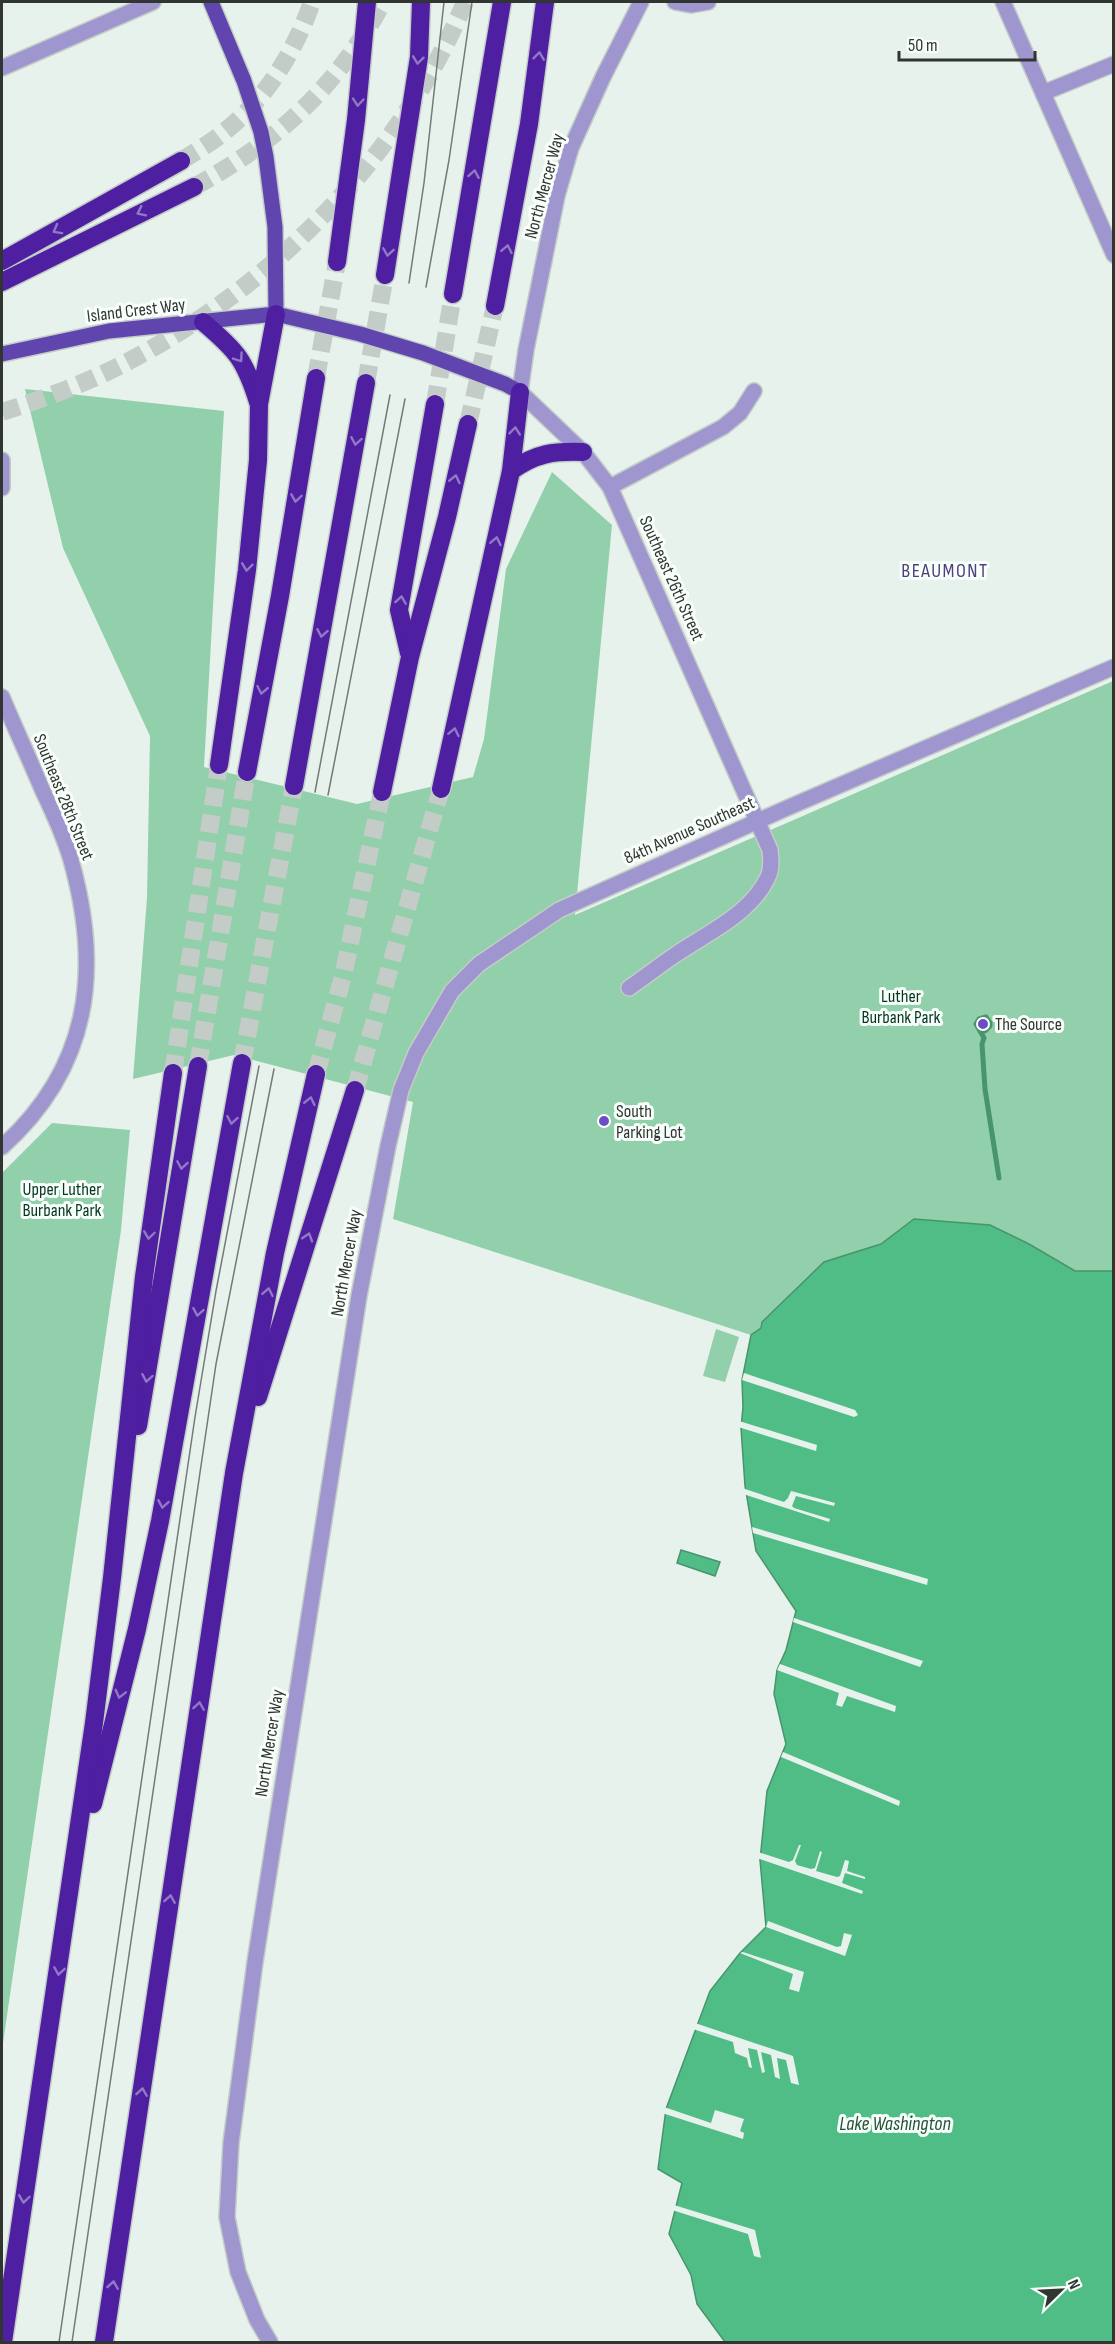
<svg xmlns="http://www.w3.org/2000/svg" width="1115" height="2344" viewBox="0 0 1115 2344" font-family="'Sofia Sans Condensed',sans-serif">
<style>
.green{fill:#92cfab}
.water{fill:#51bd86;stroke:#47946d;stroke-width:1.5}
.pier{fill:#e8f2ec}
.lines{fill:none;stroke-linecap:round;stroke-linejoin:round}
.stream{stroke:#47946d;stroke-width:5}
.highway-tunnel{stroke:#c3ccc7;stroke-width:18;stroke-dasharray:18 9;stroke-linecap:butt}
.minor-casing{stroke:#c3ccc7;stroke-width:18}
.major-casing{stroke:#c3ccc7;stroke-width:18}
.highway-casing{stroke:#c3ccc7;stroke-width:21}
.minor{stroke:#9f96d0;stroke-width:15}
.major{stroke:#6145af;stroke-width:15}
.highway{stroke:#4e1fa1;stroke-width:18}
.tram{stroke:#747a76;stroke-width:1.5}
.oneway{stroke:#9279c5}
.poi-dot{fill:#6d4cc5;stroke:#f8fffb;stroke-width:2}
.labels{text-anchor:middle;stroke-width:6;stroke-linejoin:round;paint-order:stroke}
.street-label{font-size:18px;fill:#313532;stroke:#f8fffb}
.park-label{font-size:18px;fill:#063621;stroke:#f8fffb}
.poi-label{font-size:18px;fill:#313532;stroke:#f8fffb;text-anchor:start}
.neighbourhood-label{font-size:20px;letter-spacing:1.5px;fill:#4d407d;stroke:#f8fffb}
.water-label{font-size:20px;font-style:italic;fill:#26523a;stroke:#f8fffb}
</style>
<rect width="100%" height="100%" fill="#e8f2ec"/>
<g class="green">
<polygon points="25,389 224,411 204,767 357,804 473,777 484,739 506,569 552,472 612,525 575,915 1113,681 1113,1271 1075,1271 1029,1244 990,1225 914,1219 881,1244 824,1262 762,1322 762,1327 751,1335 393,1219 413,1102 234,1055 133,1079 147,898 150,736 63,548"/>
<polygon points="52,1123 130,1130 121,1230 2,2050 2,1173"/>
<polygon points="716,1329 739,1337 725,1382 703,1376"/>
</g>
<g class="water">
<polygon points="914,1219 990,1225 1029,1244 1075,1271 1113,1271 1113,2342 725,2342 697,2304 691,2275 669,2234 682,2183 658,2169 666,2109 710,1991 740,1953 766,1927 760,1860 767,1791 786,1744 774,1694 777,1670 786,1650 796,1611 756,1551 745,1486 741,1428 743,1407 742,1380 751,1335 761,1328 762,1322 824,1262 881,1244"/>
<polygon points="681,1550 720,1562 715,1576 677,1563"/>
</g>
<g class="pier">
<polygon points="744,1373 855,1410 858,1415 854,1417 742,1380"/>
<polygon points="739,1421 817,1445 816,1451 738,1427"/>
<polygon points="742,1488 784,1502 788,1498 791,1491 835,1503 834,1506 796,1496 792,1506 794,1508 830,1519 829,1522 743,1494"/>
<polygon points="752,1527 928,1579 927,1585 753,1533"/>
<polygon points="794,1618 923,1661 920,1667 793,1622"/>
<polygon points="780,1664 896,1706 895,1712 847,1696 842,1707 836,1705 839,1693 777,1670"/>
<polygon points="783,1752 900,1801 899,1806 781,1757"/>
<polygon points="799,1845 801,1845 795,1861 797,1865 811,1869 815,1868 820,1851 822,1852 816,1871 837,1877 840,1876 845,1860 849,1861 847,1871 865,1877 865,1879 845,1873 842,1883 863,1891 862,1894 757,1858 758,1852 789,1862 793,1860"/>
<polygon points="768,1921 837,1947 841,1946 844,1933 852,1935 845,1956 766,1927"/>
<polygon points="743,1952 804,1972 799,1992 789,1989 793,1974 740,1953"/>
<polygon points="695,2023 793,2056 799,2085 791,2083 786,2060 777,2058 780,2079 775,2077 771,2055 761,2052 765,2072 762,2073 757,2050 748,2048 752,2068 749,2067 747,2058 735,2053 733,2042 693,2029"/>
<polygon points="664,2107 711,2123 715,2110 744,2119 740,2131 744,2133 743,2139 662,2113"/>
<polygon points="674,2205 755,2230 761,2258 754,2256 748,2234 672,2210"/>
</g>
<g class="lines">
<polyline class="stream" points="983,1024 986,1028 987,1023 982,1019 979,1024 982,1030 985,1031 990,1026 990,1023 986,1017 979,1019 976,1024 984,1038 982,1044 985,1089 999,1178"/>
<g class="highway-tunnel">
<path d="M181,161C196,151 211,143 224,132C266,99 295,51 312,2"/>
<path d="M194,187C278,141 338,86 383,2"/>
<polyline points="316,378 337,262"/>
<polyline points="366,383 385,275"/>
<polyline points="435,404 453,294"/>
<path d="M2,412C37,401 73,388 107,372C263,297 399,162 465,2"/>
<polyline points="468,424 495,306"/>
<polyline points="242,1063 294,786"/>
<polyline points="198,1066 247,772"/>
<polyline points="173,1073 219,765"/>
<polyline points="316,1074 343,976 382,792"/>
<polyline points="355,1090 441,789"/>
</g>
<defs>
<g id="minor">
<polyline points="675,2 691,5 708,2"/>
<polyline points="1003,2 1114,255"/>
<polyline points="2,68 153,2"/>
<polyline points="1043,93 1114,64"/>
<polyline points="2,460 2,488"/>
<polyline points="610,487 723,427 740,413 754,391"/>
<path d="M2,697C15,728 29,758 42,789C53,812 64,836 71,860C102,971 90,1068 2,1147"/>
<path d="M629,988C645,977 660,965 675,955C707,933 751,914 768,877C772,869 771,859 770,850L610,487L583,452L520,392L526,350L557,196L571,148L603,77L641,2"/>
<polyline points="270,2342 257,2320 238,2272 227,2217 231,2143 255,1962 359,1296 388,1146 401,1090 416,1053 452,991 479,964 559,910 787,808 1114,667"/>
</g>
<g id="major">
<polyline points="211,2 244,81 261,132 266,157 275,227 276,314"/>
<polyline points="2,354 109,331 276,314 360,334 423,353 505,384 520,392"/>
</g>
<g id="highway">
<polyline points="2,261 181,161"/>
<polyline points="337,262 356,120 367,2"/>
<polyline points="385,275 419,57 421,2"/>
<polyline points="2,282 194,187"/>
<polyline points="453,294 502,2"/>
<polyline points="495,306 529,124 545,2"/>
<path d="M203,322C237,351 245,360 258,402"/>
<path d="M511,471C536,453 554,451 583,452"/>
<polyline points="409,653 399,610 435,404"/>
<polyline points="219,765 247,570 258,460 259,404 276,314"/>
<polyline points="247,772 280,596 316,378"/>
<polyline points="294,786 366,383"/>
<polyline points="441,789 511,471 520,392"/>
<polyline points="382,792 410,657 447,517 468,424"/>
<polyline points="258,1397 355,1090"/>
<polyline points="138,1426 198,1066"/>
<polyline points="93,1804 137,1629 160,1521 242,1063"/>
<polyline points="3,2342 94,1723 112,1578 144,1277 173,1073"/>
<polyline points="104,2342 234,1473 275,1253 316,1074"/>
</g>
</defs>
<use href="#minor" class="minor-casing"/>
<use href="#major" class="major-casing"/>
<use href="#highway" class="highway-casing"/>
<use href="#minor" class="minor"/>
<use href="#major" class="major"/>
<use href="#highway" class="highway"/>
<g class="tram">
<polyline points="409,283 424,183 444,2"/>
<polyline points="426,287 449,160 472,2"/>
<polyline points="315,792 390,395"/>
<polyline points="328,795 405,399"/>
<polyline points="59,2342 195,1417 216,1291 259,1066"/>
<polyline points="72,2342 216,1364 274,1069"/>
</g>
</g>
<defs><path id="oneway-chevron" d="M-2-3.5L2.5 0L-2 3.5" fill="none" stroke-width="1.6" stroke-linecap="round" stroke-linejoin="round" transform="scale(1.5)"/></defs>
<g class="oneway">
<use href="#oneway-chevron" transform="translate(539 56) rotate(-83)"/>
<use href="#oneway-chevron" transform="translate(418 60) rotate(97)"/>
<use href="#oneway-chevron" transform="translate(358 102) rotate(95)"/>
<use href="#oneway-chevron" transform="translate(474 174) rotate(-80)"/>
<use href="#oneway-chevron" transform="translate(141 212) rotate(154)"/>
<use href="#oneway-chevron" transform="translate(57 230) rotate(151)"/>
<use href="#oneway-chevron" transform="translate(507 249) rotate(-79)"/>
<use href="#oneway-chevron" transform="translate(388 252) rotate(99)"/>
<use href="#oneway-chevron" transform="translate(239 358) rotate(55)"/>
<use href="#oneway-chevron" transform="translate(515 431) rotate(-84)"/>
<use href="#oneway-chevron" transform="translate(356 441) rotate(100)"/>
<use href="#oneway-chevron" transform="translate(455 479) rotate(-77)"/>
<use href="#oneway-chevron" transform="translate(296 498) rotate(99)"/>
<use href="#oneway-chevron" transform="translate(496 541) rotate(-78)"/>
<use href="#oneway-chevron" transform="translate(247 567) rotate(97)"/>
<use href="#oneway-chevron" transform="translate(401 600) rotate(-81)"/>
<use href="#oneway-chevron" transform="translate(322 633) rotate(100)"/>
<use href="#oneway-chevron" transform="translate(262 690) rotate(101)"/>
<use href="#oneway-chevron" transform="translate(454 732) rotate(-78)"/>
<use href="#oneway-chevron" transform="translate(310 1101) rotate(-77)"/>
<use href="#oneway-chevron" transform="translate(232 1120) rotate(100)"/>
<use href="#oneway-chevron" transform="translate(182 1165) rotate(99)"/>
<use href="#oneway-chevron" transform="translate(149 1235) rotate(98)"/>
<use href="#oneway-chevron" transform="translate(308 1237) rotate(-72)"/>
<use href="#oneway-chevron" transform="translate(268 1292) rotate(-79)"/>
<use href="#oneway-chevron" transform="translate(198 1312) rotate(100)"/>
<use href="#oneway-chevron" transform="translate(147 1378) rotate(100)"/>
<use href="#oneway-chevron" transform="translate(163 1504) rotate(100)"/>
<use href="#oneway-chevron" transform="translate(120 1694) rotate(104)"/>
<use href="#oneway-chevron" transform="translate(199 1706) rotate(-81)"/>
<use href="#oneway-chevron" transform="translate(170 1899) rotate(-81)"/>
<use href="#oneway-chevron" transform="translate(59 1971) rotate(99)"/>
<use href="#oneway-chevron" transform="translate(142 2092) rotate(-81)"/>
<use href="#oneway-chevron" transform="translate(24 2199) rotate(98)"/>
<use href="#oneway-chevron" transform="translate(113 2285) rotate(-81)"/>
</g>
<g class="poi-dot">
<circle cx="983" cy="1024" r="6"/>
<circle cx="604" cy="1121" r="6"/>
</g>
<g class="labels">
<g class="street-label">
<text transform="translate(544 186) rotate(-75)" y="6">North Mercer Way</text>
<text transform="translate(136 310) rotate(-7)" y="6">Island Crest Way</text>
<text transform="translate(672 578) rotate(66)" y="6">Southeast 26th Street</text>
<text transform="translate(64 797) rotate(68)" y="6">Southeast 28th Street</text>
<text transform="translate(689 830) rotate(-24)" y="6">84th Avenue Southeast</text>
<text transform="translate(346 1263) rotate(-80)" y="6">North Mercer Way</text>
<text transform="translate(269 1743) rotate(-81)" y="6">North Mercer Way</text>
</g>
<g class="park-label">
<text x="901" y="1002">Luther<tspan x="901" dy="21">Burbank Park</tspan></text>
<text x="62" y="1195">Upper Luther<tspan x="62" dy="21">Burbank Park</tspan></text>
</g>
<g class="poi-label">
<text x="995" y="1030">The Source</text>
<text x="616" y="1117">South<tspan x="616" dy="21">Parking Lot</tspan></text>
</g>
<g class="neighbourhood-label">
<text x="945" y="577">BEAUMONT</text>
</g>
<g class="water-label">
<text x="895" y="2130">Lake Washington</text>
</g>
</g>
<rect width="1115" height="2344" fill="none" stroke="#313532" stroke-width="6"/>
<g transform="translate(1061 2290) rotate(66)" stroke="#f8fffb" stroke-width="4.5" paint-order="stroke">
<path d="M0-4.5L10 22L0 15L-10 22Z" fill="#313532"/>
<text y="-9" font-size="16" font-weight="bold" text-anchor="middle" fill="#313532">N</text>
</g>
<path d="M899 51v9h136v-9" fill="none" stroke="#313532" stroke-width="3"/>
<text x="908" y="51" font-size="18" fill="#313532" stroke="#f8fffb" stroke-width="4.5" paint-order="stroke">50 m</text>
</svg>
